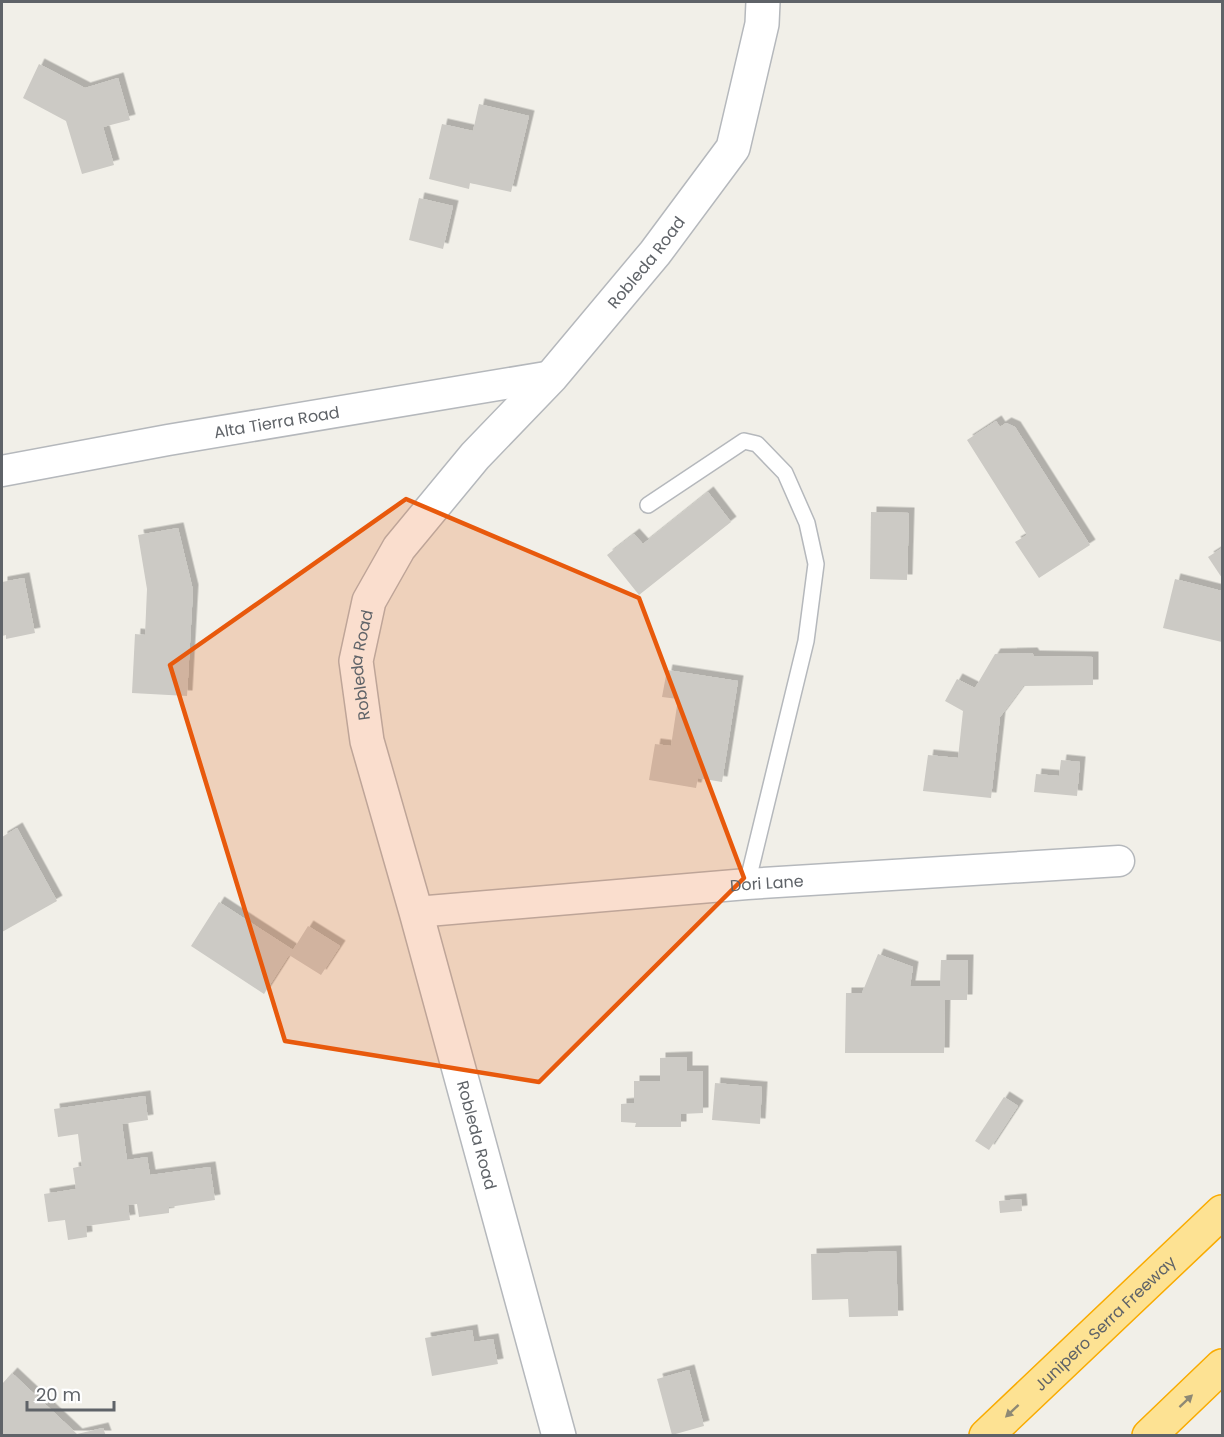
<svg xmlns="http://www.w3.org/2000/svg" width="1224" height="1437" viewBox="0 0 1224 1437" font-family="Poppins,sans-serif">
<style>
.building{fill:#cccac5;filter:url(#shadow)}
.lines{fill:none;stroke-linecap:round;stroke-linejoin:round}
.service-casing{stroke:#b5b8bc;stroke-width:18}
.minor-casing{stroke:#b5b8bc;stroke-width:33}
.tertiary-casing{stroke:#b5b8bc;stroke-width:36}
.motorway-casing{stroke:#f9ab00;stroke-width:36}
.service{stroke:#fff;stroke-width:15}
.minor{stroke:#fff;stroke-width:30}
.tertiary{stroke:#fff;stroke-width:33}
.motorway{stroke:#fde293;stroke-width:33}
.oneway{fill:#8e8975}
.marked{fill:#e8590c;fill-opacity:0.2;stroke:#e8590c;stroke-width:4.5;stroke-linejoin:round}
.labels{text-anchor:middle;stroke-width:4.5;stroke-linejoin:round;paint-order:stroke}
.street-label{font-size:16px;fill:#5f6368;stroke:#fff}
</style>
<defs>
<filter id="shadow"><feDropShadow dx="5.5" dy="-5.5" stdDeviation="0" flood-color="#0004"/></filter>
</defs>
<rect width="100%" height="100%" fill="#f1efe8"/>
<g class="building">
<polygon points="39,64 85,88 118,78 130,120 103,127 114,165 82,174 66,121 23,98"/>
<polygon points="479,104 529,116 511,192 470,183 469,189 429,179 442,124 473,131"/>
<polygon points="419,198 453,206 443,249 409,240"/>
<polygon points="996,421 1000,427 1006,423 1015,427 1090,545 1039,578 1015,542 1027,535 967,440"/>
<polygon points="708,492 731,522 639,595 607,555 634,534 643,544"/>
<polygon points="871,512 909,513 907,580 870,579"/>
<polygon points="178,528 193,590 187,696 132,693 135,634 145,635 147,589 138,535"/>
<polygon points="1222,548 1222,578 1208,557"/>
<polygon points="24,578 35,633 6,639 6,635 2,636 2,582"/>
<polygon points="1175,579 1222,591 1222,642 1163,628"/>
<polygon points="1032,653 1034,656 1093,657 1093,685 1023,686 1000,717 991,798 923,791 928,755 958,758 963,711 945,701 957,679 975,688 995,654"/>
<polygon points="667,670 738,681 722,782 698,778 696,788 649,780 655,744 671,746 678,699 662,697"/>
<polygon points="1061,760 1080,762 1077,796 1034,792 1036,774 1059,776"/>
<polygon points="17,828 57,901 2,932 2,837"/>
<polygon points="219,902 293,950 308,926 340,946 321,975 289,955 264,994 191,946"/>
<polygon points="878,954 913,967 910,986 940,986 941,960 968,960 967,1000 945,1000 944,1053 845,1053 846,993 862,993"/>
<polygon points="687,1057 687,1071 703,1071 703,1113 681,1114 681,1127 635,1127 636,1123 621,1122 621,1104 634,1103 634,1081 660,1081 660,1058"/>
<polygon points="715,1083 762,1087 760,1124 712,1120"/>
<polygon points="145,1096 148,1120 122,1124 127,1160 147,1157 150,1175 210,1167 215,1200 169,1207 169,1213 139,1217 137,1204 128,1205 130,1220 86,1226 87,1237 68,1240 65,1220 48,1222 44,1194 76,1189 73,1168 82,1166 78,1134 58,1137 54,1109"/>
<polygon points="1004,1097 1018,1106 989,1150 975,1141"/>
<polygon points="1021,1199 1022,1211 1000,1213 999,1201"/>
<polygon points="896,1251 898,1316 849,1317 848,1299 812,1300 811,1254"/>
<polygon points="472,1330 474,1342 493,1339 498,1364 432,1376 425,1338"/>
<polygon points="689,1370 704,1426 672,1435 657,1379"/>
<polygon points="12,1373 77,1434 103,1428 106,1436 2,1436 2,1384"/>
</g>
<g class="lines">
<defs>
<polyline id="service" points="648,505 744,441 757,444 785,473 807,523 816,564 806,641 747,884"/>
<g id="minor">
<path id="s1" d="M2,471L168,440L552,376"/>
<path id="s2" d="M416,912L747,884L1119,861"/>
</g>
<g id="tertiary">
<path id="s3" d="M559,1436L416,912L367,741L356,661L369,601L399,548L475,456L552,376L655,253L733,148L762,24L763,2"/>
</g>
<g id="motorway">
<path id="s4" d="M986,1436L1222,1212"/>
<polyline points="1149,1436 1222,1366"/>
</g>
</defs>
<use href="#service" class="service-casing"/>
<use href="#minor" class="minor-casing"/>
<use href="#tertiary" class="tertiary-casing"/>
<use href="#motorway" class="motorway-casing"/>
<use href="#service" class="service"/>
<use href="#minor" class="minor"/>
<use href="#tertiary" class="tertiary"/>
<use href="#motorway" class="motorway"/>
</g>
<defs><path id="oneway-solid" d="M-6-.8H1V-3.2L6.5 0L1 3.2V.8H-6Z" transform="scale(1.5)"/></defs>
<g class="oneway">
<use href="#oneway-solid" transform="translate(1186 1401) rotate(-43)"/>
<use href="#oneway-solid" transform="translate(1012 1411) rotate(137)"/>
</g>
<path class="marked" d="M406,499L639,598L744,878L539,1082L285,1041L170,665Z"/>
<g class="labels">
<g class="street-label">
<text dy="6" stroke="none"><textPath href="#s3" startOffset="1302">Robleda Road</textPath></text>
<text dy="6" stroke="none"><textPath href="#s1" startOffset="279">Alta Tierra Road</textPath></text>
<text dy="6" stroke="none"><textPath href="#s3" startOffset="798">Robleda Road</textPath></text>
<text dy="6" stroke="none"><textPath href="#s2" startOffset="352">Dori Lane</textPath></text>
<text transform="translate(477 1135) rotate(75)" y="6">Robleda Road</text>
<text dy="6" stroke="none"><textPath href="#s4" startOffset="164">Junipero Serra Freeway</textPath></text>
</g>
</g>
<rect width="1224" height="1437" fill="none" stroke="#5f6368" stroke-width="6"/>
<path d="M27 1401v9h87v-9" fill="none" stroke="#5f6368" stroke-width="3"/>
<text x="36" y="1401" font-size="18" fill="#5f6368" stroke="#ffffff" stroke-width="4.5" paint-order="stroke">20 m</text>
</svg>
